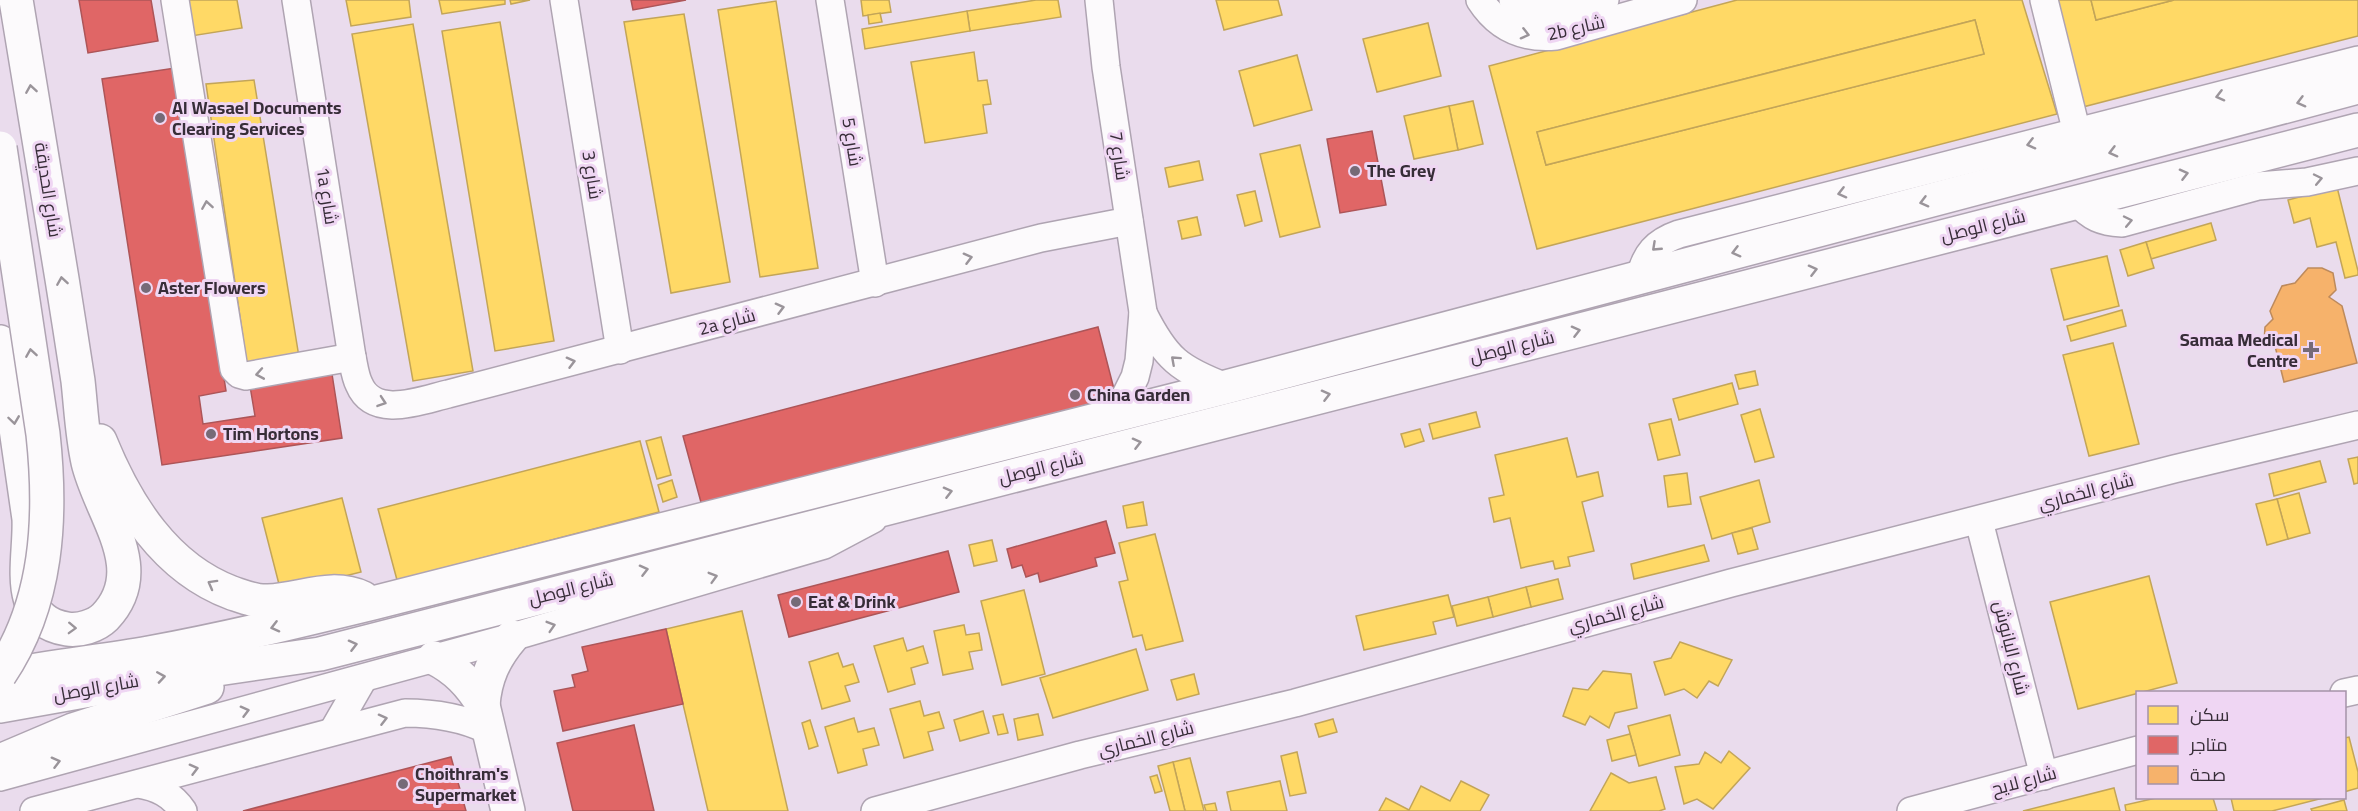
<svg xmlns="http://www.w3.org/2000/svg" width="2358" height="811" viewBox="0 0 2358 811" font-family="Georgia,Cairo,serif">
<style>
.homes{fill:#ffd966;stroke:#c3a558;stroke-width:1.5;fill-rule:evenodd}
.shops{fill:#e06666;stroke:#ad5558;stroke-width:1.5}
.health{fill:#f6b26b;stroke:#bd8a5c;stroke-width:1.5}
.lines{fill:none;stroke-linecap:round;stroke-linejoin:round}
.minor-casing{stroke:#afa4b2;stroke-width:30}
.tertiary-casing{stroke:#afa4b2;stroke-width:36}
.primary-casing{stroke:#afa4b2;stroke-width:36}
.minor{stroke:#fcfafc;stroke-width:27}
.tertiary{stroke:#fcfafc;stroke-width:33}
.primary{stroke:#fcfafc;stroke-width:33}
.primary-bridge-casing{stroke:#afa4b2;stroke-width:36;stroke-linecap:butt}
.primary-bridge{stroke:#fcfafc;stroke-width:33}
.oneway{stroke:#9a949a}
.poi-dot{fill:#766a77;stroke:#efd6f3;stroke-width:2}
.labels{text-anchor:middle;stroke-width:6;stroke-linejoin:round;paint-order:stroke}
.street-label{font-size:18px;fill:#372d38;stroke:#efd6f3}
.poi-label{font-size:18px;font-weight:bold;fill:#372d38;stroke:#efd6f3;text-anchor:start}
</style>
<rect width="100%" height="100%" fill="#eadced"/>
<g class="homes">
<polygon points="185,0 237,0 242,28 191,36"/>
<polygon points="346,0 409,0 411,17 351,26"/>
<polygon points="439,0 505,0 505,4 442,14"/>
<polygon points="510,0 530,0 511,4"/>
<polygon points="861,0 889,0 891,12 863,16"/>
<polygon points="1036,0 1058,0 1061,17 970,31 967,11"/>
<polygon points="1216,0 1278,0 1282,15 1224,30"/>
<path d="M1737,0H2022L2057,114L1537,249L1489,66ZM1975,20L1984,54L1546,165L1537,132Z"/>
<polygon points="2051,0 2091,0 2096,20 2174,0 2358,0 2358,36 2079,108"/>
<polygon points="2091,0 2174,0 2096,20"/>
<polygon points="776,1 818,268 760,277 718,10"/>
<polygon points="967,11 970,31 865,49 862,29"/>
<polygon points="880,13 882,22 869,24 868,15"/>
<polygon points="684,14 730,282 671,293 624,22"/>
<polygon points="1975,20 1984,54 1546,165 1537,132"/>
<polygon points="500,22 554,341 495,351 442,31"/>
<polygon points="1428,23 1441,76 1377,92 1363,39"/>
<polygon points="413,24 473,371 413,381 352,34"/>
<polygon points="974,52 978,81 987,80 991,104 983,105 987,133 925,143 911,62"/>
<polygon points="1297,55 1312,110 1254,126 1239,71"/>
<polygon points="254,80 299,357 247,365 206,84"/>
<polygon points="1473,101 1483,144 1458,150 1449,106"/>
<polygon points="1449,106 1458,150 1414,159 1404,116"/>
<polygon points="1300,145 1320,227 1280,237 1260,154"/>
<polygon points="1199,161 1203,180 1169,187 1165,168"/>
<polygon points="2337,187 2358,271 2358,275 2345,278 2336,242 2317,247 2310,218 2294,223 2288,200"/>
<polygon points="1255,191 1262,221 1245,226 1237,195"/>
<polygon points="1197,217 1201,235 1182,239 1178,221"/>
<polygon points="2211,223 2216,240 2151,259 2146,242"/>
<polygon points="2146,242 2154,268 2128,276 2120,250"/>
<polygon points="2107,256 2119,306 2064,320 2051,269"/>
<polygon points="2122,310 2126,326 2071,341 2067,326"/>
<polygon points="2113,343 2139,444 2089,456 2063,355"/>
<polygon points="1755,371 1758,385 1739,389 1735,375"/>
<polygon points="1732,383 1738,404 1679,420 1673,399"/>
<polygon points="1760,409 1774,457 1755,462 1741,415"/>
<polygon points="1476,412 1480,427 1433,439 1429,424"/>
<polygon points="1671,419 1680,455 1658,460 1649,424"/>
<polygon points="1420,429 1424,441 1405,447 1401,434"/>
<polygon points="661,437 671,475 657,479 646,441"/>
<polygon points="1567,438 1577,477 1598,472 1603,496 1582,502 1594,551 1568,557 1570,566 1555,569 1553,561 1521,568 1510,518 1494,522 1489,498 1504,495 1495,455"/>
<polygon points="640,441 659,512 397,580 378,509"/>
<polygon points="2358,457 2358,483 2354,484 2348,459"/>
<polygon points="2320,461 2326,482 2274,496 2269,474"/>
<polygon points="1687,473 1691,504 1668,507 1664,476"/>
<polygon points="672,480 677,497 663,502 658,485"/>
<polygon points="1759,480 1770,522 1712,539 1700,497"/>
<polygon points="2299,493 2310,533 2288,539 2277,499"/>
<polygon points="342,498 361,572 281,592 262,518"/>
<polygon points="2277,499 2288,539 2267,545 2256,504"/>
<polygon points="1143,502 1147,525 1127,528 1123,506"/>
<polygon points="1752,528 1758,549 1738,554 1732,533"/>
<polygon points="1155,534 1183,641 1146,650 1142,635 1133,637 1119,582 1128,580 1119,543"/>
<polygon points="992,540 997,561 974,566 969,545"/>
<polygon points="1704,545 1709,561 1634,579 1631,564"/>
<polygon points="2149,576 2177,683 2078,709 2050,602"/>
<polygon points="1558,579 1563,599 1531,607 1526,587"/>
<polygon points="1526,587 1531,607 1493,617 1488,597"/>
<polygon points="1024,590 1045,674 1002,685 981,601"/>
<polygon points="1448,595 1454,617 1433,622 1436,634 1364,650 1356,616"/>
<polygon points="1488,597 1493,617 1457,626 1452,606"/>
<polygon points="742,611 788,811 708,811 683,704 666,629"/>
<polygon points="964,625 966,635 979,633 982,650 969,652 973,669 943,675 934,631"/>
<polygon points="903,638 907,651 923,646 928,663 911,668 915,684 888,692 874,646"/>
<polygon points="1680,642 1732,660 1718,686 1709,681 1697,698 1684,689 1665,695 1654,662 1671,658"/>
<polygon points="1136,649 1148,690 1053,718 1040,678"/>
<polygon points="838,653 843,667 853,664 859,682 845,686 850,701 822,709 809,662"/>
<polygon points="1603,671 1631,674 1637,708 1615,713 1609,728 1590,716 1585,725 1563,716 1573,688 1588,690"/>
<polygon points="1194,674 1199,694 1177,700 1171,680"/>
<polygon points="920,701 924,716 939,712 944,728 928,732 933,750 904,758 890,709"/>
<polygon points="983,711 989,733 960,741 954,720"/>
<polygon points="1003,714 1008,733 998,735 993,716"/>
<polygon points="1038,714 1043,735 1018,740 1014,719"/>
<polygon points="1670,715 1680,755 1639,766 1628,726"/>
<polygon points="854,718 858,732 874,728 879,745 863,749 867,765 838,773 825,727"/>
<polygon points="1333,719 1337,732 1319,737 1315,724"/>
<polygon points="810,720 818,746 809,749 802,723"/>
<polygon points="1630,734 1636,755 1612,761 1607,740"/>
<polygon points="2349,737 2358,772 2358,788 2344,792 2344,738"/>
<polygon points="1729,751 1750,768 1713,809 1697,799 1684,804 1675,767 1699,764 1705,752 1721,763"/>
<polygon points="1297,752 1306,793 1290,796 1281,756"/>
<polygon points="1190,758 1204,811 1185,811 1173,762"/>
<polygon points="1173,762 1185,811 1170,811 1158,766"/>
<polygon points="1611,773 1629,783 1656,777 1665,809 1659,811 1590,811"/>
<polygon points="1157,775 1162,791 1155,793 1150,777"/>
<polygon points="1280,781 1287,811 1231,811 1227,792"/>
<polygon points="1461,781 1489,795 1480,811 1379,811 1386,798 1409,810 1421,786 1450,801"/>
<polygon points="2114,788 2120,811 2023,811"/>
<polygon points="2156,798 2213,798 2217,811 2126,811 2125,805"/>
<polygon points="2231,798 2323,798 2272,811 2234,811"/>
<polygon points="2344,800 2347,811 2312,811 2311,809"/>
<polygon points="1215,803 1217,811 1206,811 1204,805"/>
</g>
<g class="shops">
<polygon points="79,0 151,0 158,41 88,53"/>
<polygon points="631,0 686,0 633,10"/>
<polygon points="175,68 226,391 199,396 203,424 255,416 250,386 332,374 342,438 162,465 102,79"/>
<polygon points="1372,131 1386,205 1340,213 1327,139"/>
<polygon points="1098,327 1116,397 702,506 683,436"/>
<polygon points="1106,521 1115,553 1095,558 1097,566 1040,582 1038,573 1026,577 1022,565 1012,568 1007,549"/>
<polygon points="948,551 959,592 789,637 778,595"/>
<polygon points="666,629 683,704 563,731 554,691 575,687 572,675 588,671 582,647"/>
<polygon points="634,725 654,811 573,811 557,743"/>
<polygon points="451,757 466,811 243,811"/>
</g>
<polygon class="health" points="2308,268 2322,268 2333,273 2336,290 2329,297 2342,306 2357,363 2284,382 2275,346 2264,342 2265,327 2273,319 2270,311 2282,286 2295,283"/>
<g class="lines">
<defs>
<g id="minor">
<polyline points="175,0 234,369 239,374 246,376 352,357"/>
<path d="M296,0L352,357C354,366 355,376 359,384C374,420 422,400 448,394L1041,238L1129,221"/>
<polyline points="564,0 620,350"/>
<polyline points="830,0 875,283"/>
<polyline points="1099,0 1106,67 1143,312 1139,361 1135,377 1116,415"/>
<path d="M1480,0C1498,28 1524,39 1556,36L1683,0"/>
<path d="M1513,0C1540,25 1574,9 1605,0"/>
<polyline points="2044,0 2077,133"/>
<path d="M2077,202C2090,217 2102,222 2122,223L2258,186L2307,182L2358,171"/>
<path d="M1640,278C1645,254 1656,242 1679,234L2358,60"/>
<path d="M1143,313C1166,359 1179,369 1226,387"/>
<polyline points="1979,521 2044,776"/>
<polyline points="2344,693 2358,690"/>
<polyline points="333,731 363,679"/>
<polyline points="0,777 512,637 824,545 873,519"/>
<path d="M138,784C157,787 172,794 183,811"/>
<path d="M34,811L405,713C435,713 461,717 488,730"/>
<polyline points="875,811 1080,755 1295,703 1731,583 2174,469 2358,425"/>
<polyline points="1911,811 2138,750"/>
</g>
<g id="tertiary">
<path d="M434,658C456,669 470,684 483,705L508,811"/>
<path d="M483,705C485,678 494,658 512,637"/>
</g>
<g id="primary">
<path d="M0,342L7,366L29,519C31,559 11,620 67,629C79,631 96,626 105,617C151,569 100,514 88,462C82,435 81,408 78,381C75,361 72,342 69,323C52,215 34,107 16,0"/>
<path d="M100,441C126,505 165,568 232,593C244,597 256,602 268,601C301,600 331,583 363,598"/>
<path d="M0,677C49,666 100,662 149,653C225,639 299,621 373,603L1226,387L2358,87"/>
<polyline points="0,706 163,677 320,654 2358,130"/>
<polyline points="0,761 73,730 207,687"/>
</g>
</defs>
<use href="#minor" class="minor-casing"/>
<use href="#tertiary" class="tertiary-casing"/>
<use href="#primary" class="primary-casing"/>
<use href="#minor" class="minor"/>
<use href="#tertiary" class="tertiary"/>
<use href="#primary" class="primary"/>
<defs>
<path id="primary-bridge" d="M0,148L43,434C52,517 48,603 0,674"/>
</defs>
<use href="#primary-bridge" class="primary-bridge-casing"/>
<use href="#primary-bridge" class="primary-bridge"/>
</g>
<defs><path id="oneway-chevron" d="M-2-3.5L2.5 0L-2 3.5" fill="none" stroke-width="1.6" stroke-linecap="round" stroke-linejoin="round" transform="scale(1.5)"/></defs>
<g class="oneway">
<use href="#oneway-chevron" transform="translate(1525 34) rotate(14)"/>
<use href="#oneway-chevron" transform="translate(31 89) rotate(-99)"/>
<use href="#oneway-chevron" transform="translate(2220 96) rotate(166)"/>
<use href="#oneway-chevron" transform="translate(2301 102) rotate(165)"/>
<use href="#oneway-chevron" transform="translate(2031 144) rotate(166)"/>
<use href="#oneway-chevron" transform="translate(2113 152) rotate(165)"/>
<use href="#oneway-chevron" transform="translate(2184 174) rotate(-14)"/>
<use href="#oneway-chevron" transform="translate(2318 179) rotate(-12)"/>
<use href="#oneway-chevron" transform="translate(1842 193) rotate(166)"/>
<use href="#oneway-chevron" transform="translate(1924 202) rotate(165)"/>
<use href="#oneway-chevron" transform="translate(207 205) rotate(-99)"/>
<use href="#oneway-chevron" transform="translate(2128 221) rotate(-12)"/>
<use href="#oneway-chevron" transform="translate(1656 247) rotate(137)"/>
<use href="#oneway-chevron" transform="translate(1736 252) rotate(165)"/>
<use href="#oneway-chevron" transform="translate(968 258) rotate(-15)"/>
<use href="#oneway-chevron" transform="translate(1813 270) rotate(-14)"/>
<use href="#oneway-chevron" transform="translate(62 281) rotate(-99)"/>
<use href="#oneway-chevron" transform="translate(780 308) rotate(-15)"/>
<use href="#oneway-chevron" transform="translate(1576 331) rotate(-14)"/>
<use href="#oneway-chevron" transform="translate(31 353) rotate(-99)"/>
<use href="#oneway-chevron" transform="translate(1175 360) rotate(-138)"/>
<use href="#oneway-chevron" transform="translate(571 362) rotate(-15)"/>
<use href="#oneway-chevron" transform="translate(260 374) rotate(170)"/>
<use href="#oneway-chevron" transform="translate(1326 395) rotate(-14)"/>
<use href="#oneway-chevron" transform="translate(382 402) rotate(19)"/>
<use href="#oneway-chevron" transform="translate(14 420) rotate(82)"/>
<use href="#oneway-chevron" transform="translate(1137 443) rotate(-14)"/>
<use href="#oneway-chevron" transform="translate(948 492) rotate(-14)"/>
<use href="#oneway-chevron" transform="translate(644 570) rotate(-14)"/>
<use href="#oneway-chevron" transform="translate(713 577) rotate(-16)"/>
<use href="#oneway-chevron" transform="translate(212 584) rotate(-151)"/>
<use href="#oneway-chevron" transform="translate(551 626) rotate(-17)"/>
<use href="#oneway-chevron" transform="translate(275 627) rotate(166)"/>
<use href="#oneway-chevron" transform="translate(72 628) rotate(2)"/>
<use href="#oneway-chevron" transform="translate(353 645) rotate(-14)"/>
<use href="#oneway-chevron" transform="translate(161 677) rotate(-9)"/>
<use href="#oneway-chevron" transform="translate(245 711) rotate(-15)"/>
<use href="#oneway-chevron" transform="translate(383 719) rotate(-14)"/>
<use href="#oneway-chevron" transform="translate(56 762) rotate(-15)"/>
<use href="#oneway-chevron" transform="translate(194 769) rotate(-15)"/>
</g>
<g class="poi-dot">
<circle cx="160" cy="118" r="6"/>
<circle cx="1355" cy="171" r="6"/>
<circle cx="146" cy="288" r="6"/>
<path d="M2308 341h6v6h6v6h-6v6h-6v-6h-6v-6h6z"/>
<circle cx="1075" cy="395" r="6"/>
<circle cx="211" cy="434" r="6"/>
<circle cx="796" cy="602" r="6"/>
<circle cx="403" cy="784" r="6"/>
</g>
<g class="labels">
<g class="street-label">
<text transform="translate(1576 28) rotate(-13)" y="6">2b شارع</text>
<text transform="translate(852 142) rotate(81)" y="6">شارع 5</text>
<text transform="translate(1119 156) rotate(82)" y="6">شارع 7</text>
<text transform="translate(592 175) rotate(81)" y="6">شارع 3</text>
<text transform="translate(48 190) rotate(81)" y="6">شارع الحديقة</text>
<text transform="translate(327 196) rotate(81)" y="6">1a شارع</text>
<text transform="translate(1983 226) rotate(-14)" y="6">شارع الوصل</text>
<text transform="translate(727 322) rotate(-15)" y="6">2a شارع</text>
<text transform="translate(1512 347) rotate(-14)" y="6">شارع الوصل</text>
<text transform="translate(1041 468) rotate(-14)" y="6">شارع الوصل</text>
<text transform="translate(2086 492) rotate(-15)" y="6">شارع الخماري</text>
<text transform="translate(571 589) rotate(-14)" y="6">شارع الوصل</text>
<text transform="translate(1616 614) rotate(-15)" y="6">شارع الخماري</text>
<text transform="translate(2011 648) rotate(76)" y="6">شارع البانوش</text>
<text transform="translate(96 688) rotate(-10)" y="6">شارع الوصل</text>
<text transform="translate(1146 739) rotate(-14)" y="6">شارع الخماري</text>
<text transform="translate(2024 781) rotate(-15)" y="6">شارع لايح</text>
</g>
<g class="poi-label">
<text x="172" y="114">Al Wasael Documents<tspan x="172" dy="21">Clearing Services</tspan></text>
<text x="1367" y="177">The Grey</text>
<text x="158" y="294">Aster Flowers</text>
<text x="2298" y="346" text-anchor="end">Samaa Medical<tspan x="2298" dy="21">Centre</tspan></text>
<text x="1087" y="401">China Garden</text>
<text x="223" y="440">Tim Hortons</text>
<text x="808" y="608">Eat &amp; Drink</text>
<text x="415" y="780">Choithram's<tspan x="415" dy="21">Supermarket</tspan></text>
</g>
</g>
<rect x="2136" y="691" width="210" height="108" fill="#efd6f3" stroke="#a592a8" stroke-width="1.5"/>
<rect x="2148" y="706" width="30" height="18" fill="#ffd966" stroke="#a592a8" stroke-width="1.5"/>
<text x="2190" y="721" font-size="18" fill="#372d38">سكن</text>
<rect x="2148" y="736" width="30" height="18" fill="#e06666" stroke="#a592a8" stroke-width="1.5"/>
<text x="2190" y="751" font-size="18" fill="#372d38">متاجر</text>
<rect x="2148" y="766" width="30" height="18" fill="#f6b26b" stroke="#a592a8" stroke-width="1.5"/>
<text x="2190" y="781" font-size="18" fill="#372d38">صحة</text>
</svg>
